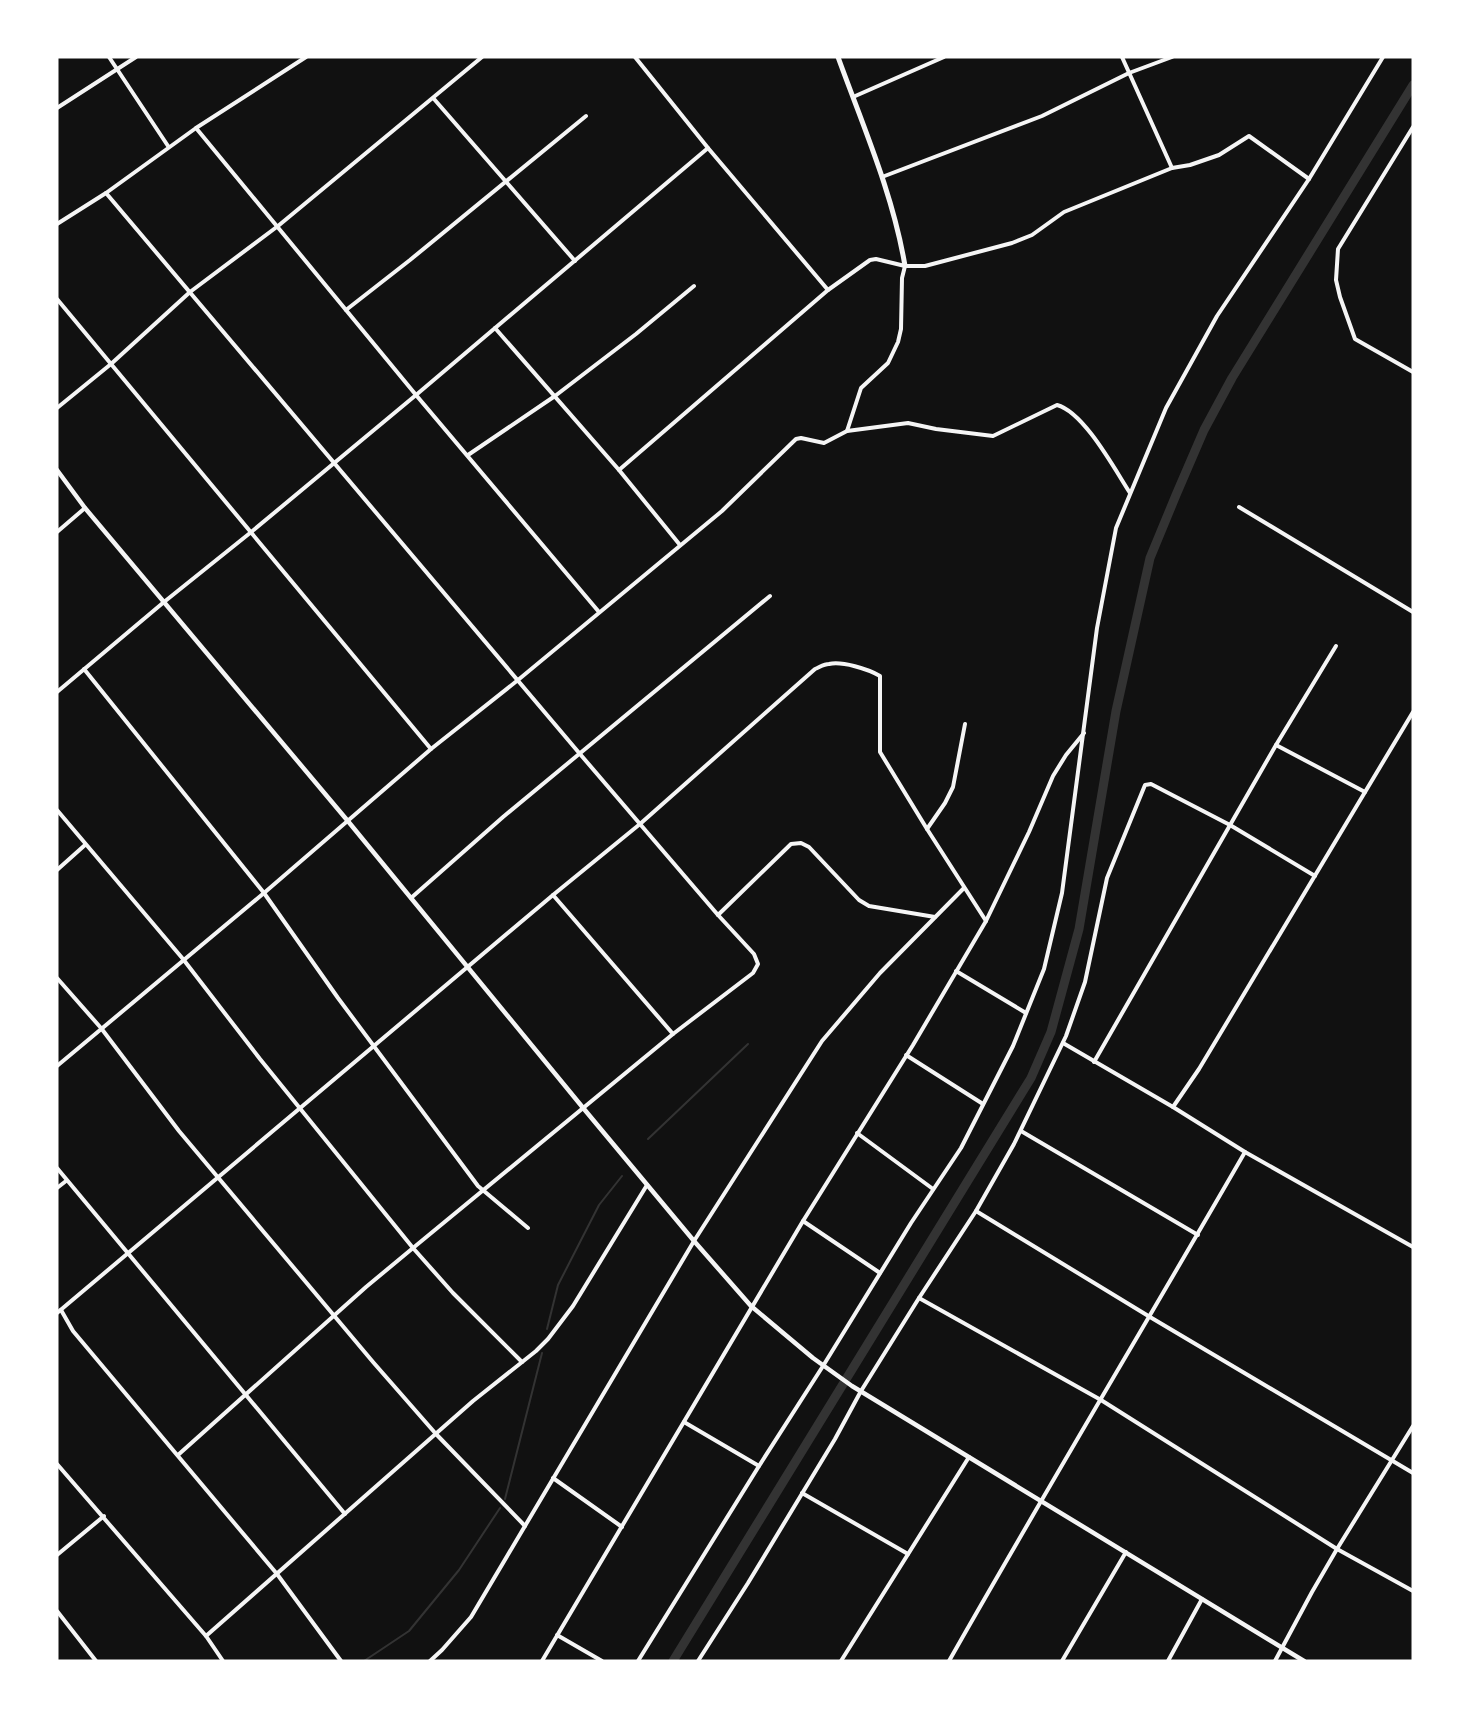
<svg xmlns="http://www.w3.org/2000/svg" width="1470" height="1718" viewBox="0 0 1470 1718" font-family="Figtree,sans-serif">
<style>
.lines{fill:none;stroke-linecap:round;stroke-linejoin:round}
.stream{stroke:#333;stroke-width:2}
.canal{stroke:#333;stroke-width:9}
.minor{stroke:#f5f5f5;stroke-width:4}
.tertiary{stroke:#f5f5f5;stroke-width:4.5}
.secondary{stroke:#f5f5f5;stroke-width:5}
</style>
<rect width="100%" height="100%" fill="#111"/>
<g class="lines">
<g class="stream">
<polyline points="648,1139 748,1044"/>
<polyline points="547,1329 558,1285 599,1205 622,1176"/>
<polyline points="505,1499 542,1353"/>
<polyline points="364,1661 409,1631 459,1570 500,1508"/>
</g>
<polyline class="canal" points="673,1661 1031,1078 1051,1032 1079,929 1116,711 1150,558 1176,495 1204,430 1232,378 1413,85"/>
<g class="minor">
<polyline points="109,57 168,146"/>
<polyline points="635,57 708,148 828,290"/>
<polyline points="1122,57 1172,168"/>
<polyline points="853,97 944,57"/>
<polyline points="434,99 575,261"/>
<polyline points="57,108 136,57"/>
<polyline points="1413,127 1338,249 1336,280 1340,297 1355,339 1413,372"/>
<polyline points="196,128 416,395 599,612"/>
<polyline points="882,177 1042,116 1129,73 1172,57"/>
<polyline points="106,193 580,754 718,915 754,954 758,964 753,973 673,1034 413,1248 366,1287 178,1455"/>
<polyline points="57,224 106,193 196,128 306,57"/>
<polyline points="57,299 431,749"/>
<polyline points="346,310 410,260 586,116"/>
<polyline points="495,328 619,470 680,545"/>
<polyline points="57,408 111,364 190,292 278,226 482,57"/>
<polyline points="847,431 861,388 888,363 898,342 901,329 902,278 905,266"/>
<polyline points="468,455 555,396 636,334 694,286"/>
<polyline points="619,470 828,290 870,260 876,259 905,266 925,266 1012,243 1032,235 1064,212 1172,168 1190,165 1219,155 1249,136 1309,179"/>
<polyline points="1239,507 1413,612"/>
<polyline points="57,532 85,508"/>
<polyline points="84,669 264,893 338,998 478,1186 528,1228"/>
<polyline points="57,692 164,602 250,533 416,395 708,148"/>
<polyline points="1276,745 1336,646"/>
<polyline points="57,810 183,959 260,1059 413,1248 453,1293 522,1362"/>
<polyline points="927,829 945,803 953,787 965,724"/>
<polyline points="57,870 85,845"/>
<polyline points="553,895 673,1034"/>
<polyline points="411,898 503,817 770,596"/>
<polyline points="718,915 791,844 801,843 809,847 859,900 869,906 935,917"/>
<polyline points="956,971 1026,1013"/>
<polyline points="57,978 101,1028 179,1131 373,1362 436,1434 525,1526"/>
<polyline points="906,1055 983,1104"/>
<polyline points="1094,1062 1276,745 1365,792"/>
<path d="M57,1066L264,893L431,749L518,680L722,511L796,439L801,438L824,443L847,431L908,423L936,429L993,436L1057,405C1084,412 1115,470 1130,493"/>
<polyline points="1173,1107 1199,1069 1413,712"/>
<polyline points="1021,1131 1198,1235"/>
<polyline points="857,1133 933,1189"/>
<polyline points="1245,1152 1413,1247"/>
<polyline points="57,1168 345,1514"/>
<polyline points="57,1188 66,1181"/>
<polyline points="976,1211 1150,1317 1413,1473"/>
<polyline points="803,1221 880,1273"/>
<polyline points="919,1298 1101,1400 1337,1549 1413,1591"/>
<polyline points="61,1310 73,1331 277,1574 341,1661"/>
<path d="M57,1313L553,895L640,824L815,669C820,667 824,664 829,664C842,661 868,669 880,676V752L927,829L986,921"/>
<polyline points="684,1422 759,1466"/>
<polyline points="57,1464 206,1636 223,1661"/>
<polyline points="553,1478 622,1527"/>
<polyline points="802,1493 908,1554"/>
<polyline points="57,1555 104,1516"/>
<polyline points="57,1611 96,1661"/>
<polyline points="557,1635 602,1661"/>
<polyline points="206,1636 473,1401 536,1351 548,1339 573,1306 647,1185"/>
<polyline points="430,1661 442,1650 471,1617 694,1241 822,1041 880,973 964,888"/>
<polyline points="542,1661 803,1221 913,1045 986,921 1029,832 1053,776 1066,755 1084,733"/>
<polyline points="638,1661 759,1466 823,1366 911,1223 961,1148 1013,1046 1044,969 1062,893 1097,628 1116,528 1166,408 1217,316 1309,179 1383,57"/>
<polyline points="698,1661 748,1583 835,1439 861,1391 919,1298 976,1211 1014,1144 1066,1036 1085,982 1107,878 1145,785 1151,784 1230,825 1315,876"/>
<polyline points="841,1661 969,1457"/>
<path d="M949,1661C1046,1490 1147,1322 1245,1152L1173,1107L1063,1043"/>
<polyline points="1062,1661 1126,1552"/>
<polyline points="1168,1661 1202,1599"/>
<polyline points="1275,1661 1312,1592 1337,1549 1413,1426"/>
</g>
<polyline class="tertiary" points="57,470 85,508 347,820 584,1109 694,1241 751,1306 813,1358 852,1386 1304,1661"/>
<path class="secondary" d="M838,57C863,126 893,194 905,266"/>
</g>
<rect width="1470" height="1718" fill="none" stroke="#ffffff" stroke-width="117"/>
</svg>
